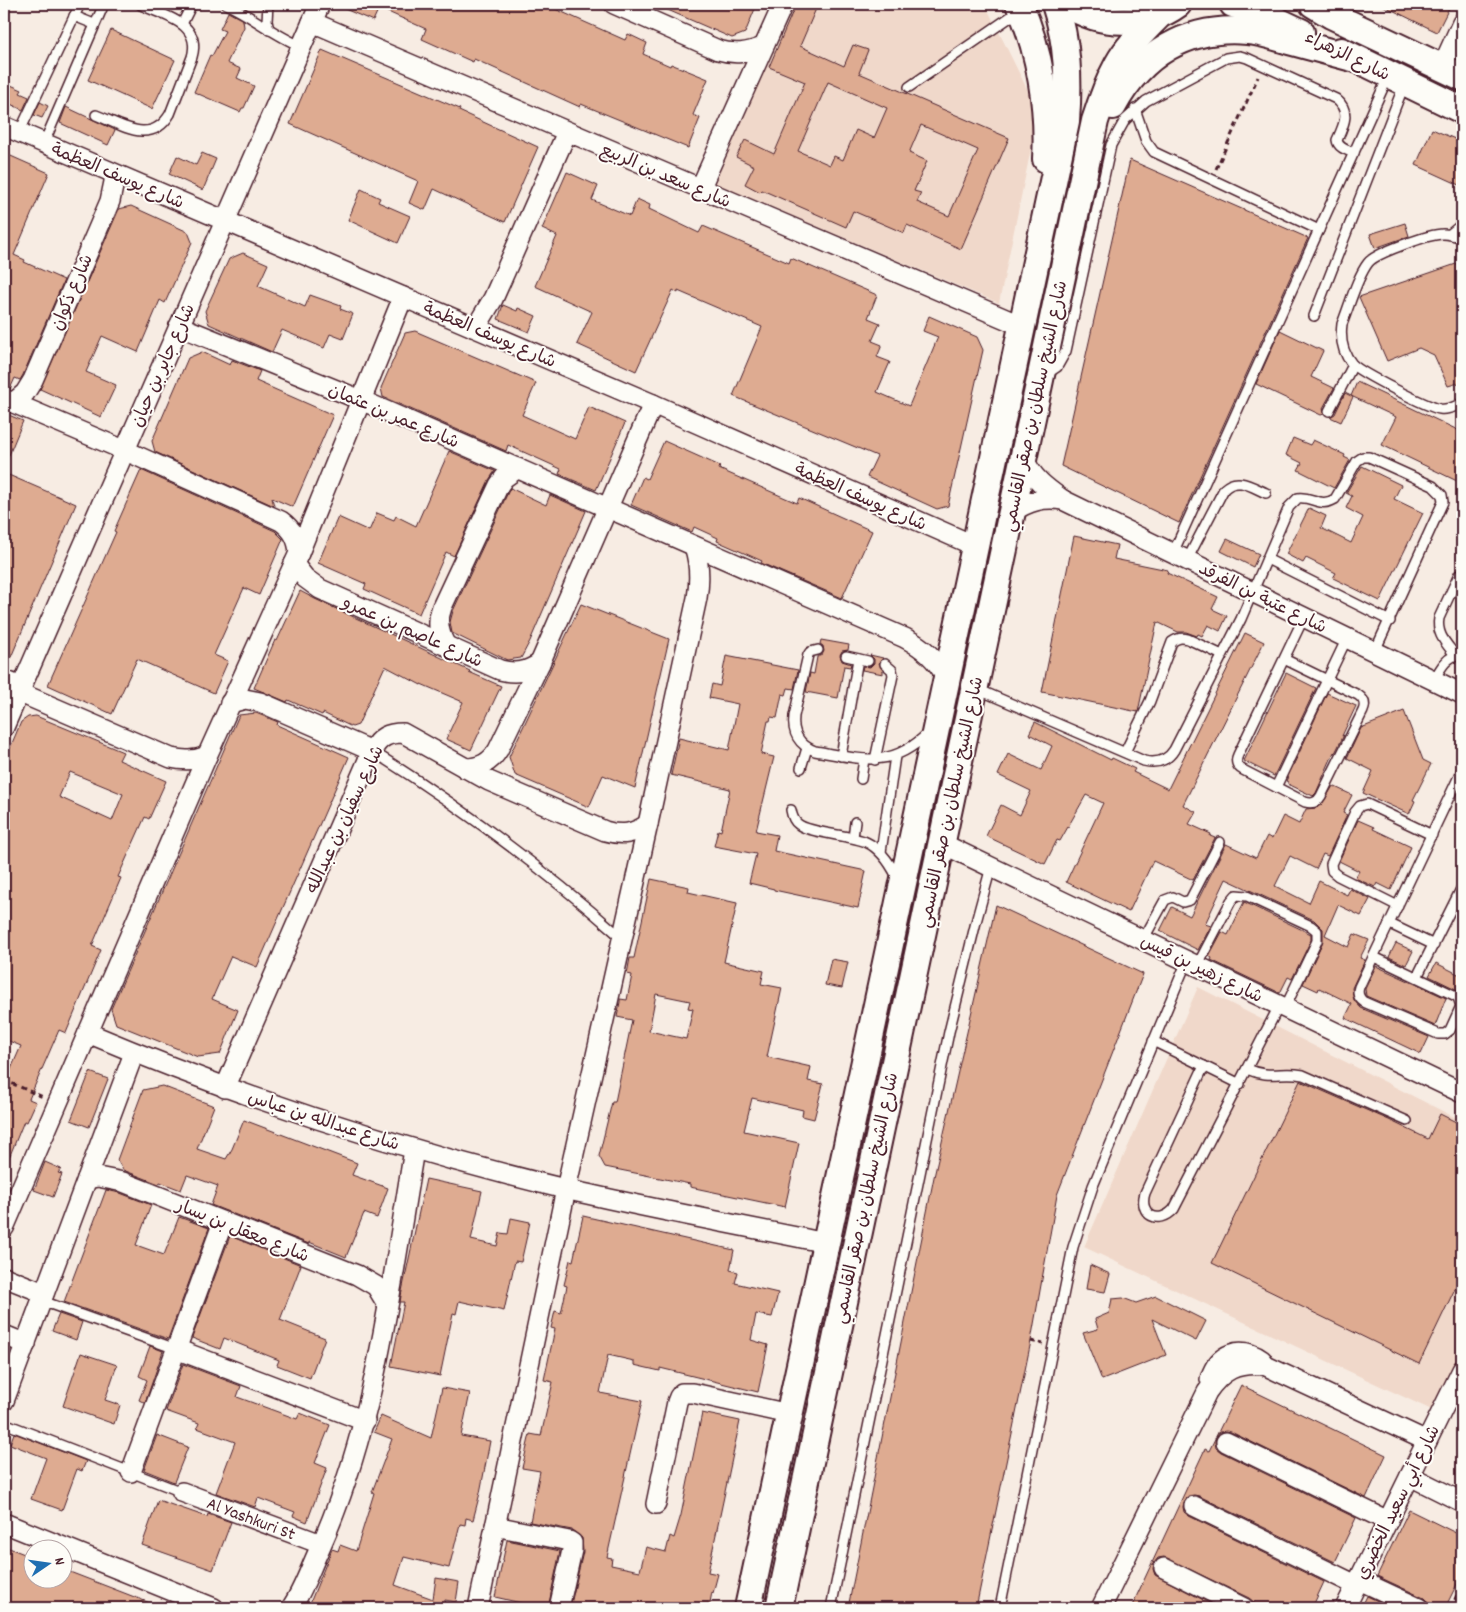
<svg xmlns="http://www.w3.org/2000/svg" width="1466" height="1612" viewBox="0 0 1466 1612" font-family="Dekko,'Playpen Sans Arabic',sans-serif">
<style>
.built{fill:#f0d8ca}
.building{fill:#deab91;stroke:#4a1f2b;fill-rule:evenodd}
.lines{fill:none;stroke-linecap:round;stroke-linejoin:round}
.lane-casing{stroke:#4a1f2b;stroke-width:12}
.street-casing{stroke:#4a1f2b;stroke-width:22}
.secondary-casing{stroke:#4a1f2b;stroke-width:30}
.path{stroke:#4a1f2b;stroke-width:3;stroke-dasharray:5 4;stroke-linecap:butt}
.lane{stroke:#fdfcf7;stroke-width:9}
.street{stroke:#fdfcf7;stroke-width:19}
.secondary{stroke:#fdfcf7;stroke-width:26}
.labels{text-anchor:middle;stroke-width:4;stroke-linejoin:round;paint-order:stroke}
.street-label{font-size:18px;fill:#4a1f2b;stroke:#fdfcf7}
</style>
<rect width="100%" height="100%" fill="#f7ece3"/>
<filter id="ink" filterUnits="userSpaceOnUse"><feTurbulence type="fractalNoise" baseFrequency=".02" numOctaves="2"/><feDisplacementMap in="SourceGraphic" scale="10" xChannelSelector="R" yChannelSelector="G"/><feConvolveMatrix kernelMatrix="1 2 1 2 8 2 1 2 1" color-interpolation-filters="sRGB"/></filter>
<g filter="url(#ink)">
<g class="built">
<polygon points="788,4 985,4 1030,95 1033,139 999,303 712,182"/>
<polygon points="1198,987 1462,1121 1462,1360 1436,1412 1084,1247"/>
</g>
<g class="building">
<polygon points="333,4 544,4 625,40 628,34 647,43 643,54 670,66 671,64 708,79 693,115 700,118 688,148 581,104 580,107 474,59 473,62 422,39 426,29 379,8 373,21"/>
<polygon points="654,4 757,4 745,33 732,38"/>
<path d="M796,4H818L800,46L844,66L853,45L868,50L859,73L1009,138L961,249L907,225L904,233L853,211L846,227L762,190L760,192L745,184L754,166L736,157L745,140L774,154L805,82L769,67ZM828,82L887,108L874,138L856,130L843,160L834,156L830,165L798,151ZM921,125L978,150L949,216L917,202L921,193L914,191L927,161L909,153Z"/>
<polygon points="1380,4 1451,4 1437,32"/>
<polygon points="228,12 243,20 244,27 227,63 241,69 237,78 254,86 244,108 242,108 240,112 194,92 210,55 212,56 225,31 220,29"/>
<polygon points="111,30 175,60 152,109 88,80"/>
<polygon points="322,50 460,109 459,111 538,147 505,222 434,189 425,210 409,203 418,181 290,124"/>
<polygon points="4,82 22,90 20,93 29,97 23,110 4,101"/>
<polygon points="40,102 48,106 42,118 34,115"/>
<polygon points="66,107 115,130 108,145 60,123"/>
<polygon points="1432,129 1462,142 1462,186 1416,165"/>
<polygon points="4,153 49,173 14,255 25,260 24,262 64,280 23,375 20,380 15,378 10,389 4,388"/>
<polygon points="202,153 216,159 203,190 169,174 177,156 196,165"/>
<polygon points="1130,160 1308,238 1179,523 1061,466"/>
<polygon points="567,172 598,186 592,200 630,216 637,199 650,205 649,209 699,233 703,226 789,263 791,258 877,295 868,318 880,323 872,341 882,345 877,357 890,362 877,392 909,406 938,337 923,331 929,316 977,337 983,350 948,506 937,509 867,477 877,456 733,396 762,327 678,291 678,293 673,290 636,371 577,344 592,312 535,286 557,236 542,229"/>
<polygon points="361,189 380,198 378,202 410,216 398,243 348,220"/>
<polygon points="131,206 188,232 192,242 165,303 160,300 138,352 102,336 86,372 116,385 101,417 40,389 119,209"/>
<polygon points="1405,223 1409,236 1375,248 1370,234"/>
<polygon points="243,253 268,264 258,286 305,307 310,295 341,306 340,309 353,314 343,339 330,334 324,348 282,330 272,352 209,324 205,311 229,259"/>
<polygon points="1462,262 1462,382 1448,386 1434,355 1419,348 1387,361 1359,297"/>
<polygon points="503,305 517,311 518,308 536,316 529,332 498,319"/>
<polygon points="1280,330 1323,351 1311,377 1334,388 1323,408 1324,414 1321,415 1256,384"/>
<polygon points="415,331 536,383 522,415 575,439 589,407 625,423 596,490 559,474 561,469 508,445 506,451 383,397 381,388 405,333"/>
<polygon points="202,352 230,365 232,360 260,371 256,381 333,415 293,507 272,498 274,506 155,452 152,441 188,358"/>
<polygon points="1357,382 1462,432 1462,470 1457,481 1382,445 1396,417 1351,396"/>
<polygon points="1345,393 1353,397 1341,422 1330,417 1335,414"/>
<polygon points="4,413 23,421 4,467"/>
<polygon points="1293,438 1310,445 1313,440 1345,455 1344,457 1350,460 1334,488 1298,470 1302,463 1286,455"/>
<polygon points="664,441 720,466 719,469 797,503 799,498 872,531 842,598 761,563 762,561 717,541 718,538 694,527 692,532 631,505 643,477 647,479"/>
<polygon points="449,451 495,471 489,480 454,556 446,552 419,614 364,589 366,584 318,563 338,517 369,531 377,513 394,520 396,516 416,526"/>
<polygon points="1362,466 1401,485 1394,499 1423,513 1380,601 1333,578 1336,573 1306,558 1303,563 1286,554 1309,508 1326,516 1321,528 1351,543 1363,517 1346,508 1352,496 1346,493"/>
<polygon points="141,470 275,531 283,539 259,595 244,588 214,655 228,661 214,693 137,659 112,714 48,685 116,532 114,531"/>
<polygon points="4,473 76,504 6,669 4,669"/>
<polygon points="510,488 546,505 550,495 586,511 530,641 521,658 507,660 452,633 450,622 453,611"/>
<polygon points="1074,536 1117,545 1114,559 1168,570 1167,573 1218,597 1212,609 1227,616 1220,631 1208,625 1202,636 1198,634 1197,636 1186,632 1178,632 1157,622 1138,712 1042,692"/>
<polygon points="1227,539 1259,554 1253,567 1221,551"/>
<polygon points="300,591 315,599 470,671 469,672 501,686 471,750 446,739 463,702 421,684 421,685 385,666 358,725 352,727 323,713 322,715 288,700 287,702 254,688 275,640 277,641"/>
<polygon points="581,604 669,639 635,788 603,775 589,807 515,775 509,757"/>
<polygon points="1245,633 1264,642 1183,805 1196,812 1189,824 1211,834 1210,836 1215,838 1193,880 1153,861 1129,912 1066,882 1103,803 1086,795 1060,841 1057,840 1045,864 986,836 1001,805 1020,815 1031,791 998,775 1008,754 1041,770 1052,746 1029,734 1035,722 1111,760 1112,758 1135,769 1133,772 1168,789"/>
<polygon points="821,640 849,645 848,650 842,651 840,655 842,661 851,664 850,667 844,666 838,698 806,692 810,673 814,674 817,657 822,655 824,651 823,646 820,644"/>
<polygon points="870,655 883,658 879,663 883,671 883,674 862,670 863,666 870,667 874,663 874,659"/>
<polygon points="726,656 798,670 794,689 788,688 786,695 782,694 777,718 771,717 770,721 768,721 761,754 774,757 756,831 777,835 774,851 866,871 858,908 774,890 774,889 749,883 756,854 714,846 718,830 721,831 730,789 671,775 679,738 729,750 738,704 709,698 712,684 720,686"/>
<polygon points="1286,673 1316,688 1274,776 1244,761"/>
<polygon points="1327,693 1356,706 1342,736 1344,735 1335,753 1334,752 1316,793 1313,796 1288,784 1288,782 1286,781"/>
<polygon points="1404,711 1423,760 1431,764 1413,800 1415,801 1409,814 1363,793 1373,771 1347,758 1361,728"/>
<polygon points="256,713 278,722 277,725 349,757 257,967 231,956 212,999 238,1010 220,1054 198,1057 116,1024 111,1009 239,715"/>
<path d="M36,716L123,752L119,760L166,781L149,819L145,817L118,877L121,878L92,946L101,950L66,1033L59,1030L29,1099L36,1102L27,1122L24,1121L4,1170V1085L21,1046L4,1039V762L21,722L28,717ZM70,772L123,794L112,821L59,797Z"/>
<polygon points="1333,786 1352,795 1343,813 1347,815 1328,856 1323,854 1316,869 1290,856 1275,886 1309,903 1319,881 1347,895 1350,889 1370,899 1361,916 1338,905 1325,935 1348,947 1354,934 1369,940 1360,958 1365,960 1352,988 1354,1000 1361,1008 1429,1037 1421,1054 1345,1018 1352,1004 1319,988 1318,991 1303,984 1323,941 1323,929 1314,920 1226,879 1205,924 1211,926 1198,950 1160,931 1172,907 1190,916 1226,844 1256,858 1267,836 1272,839 1283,816 1299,824 1306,809 1316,808 1322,804"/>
<polygon points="1358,820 1374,827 1373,829 1411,847 1391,890 1377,883 1375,887 1355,878 1359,871 1339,861"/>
<path d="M651,879L689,887L688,892L737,903L724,962L764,971L761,984L782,988L767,1057L811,1067L808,1081L823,1084L814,1119L802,1116L803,1110L752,1098L744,1131L799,1143L785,1207L690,1187V1184L605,1167L599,1156L612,1102H615L632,1020L617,1017L620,1002V999L627,1000L632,975L627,974L630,958H634ZM656,994L690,1001L688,1008L693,1009L686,1039L649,1031Z"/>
<polygon points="1244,902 1311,934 1311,940 1292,979 1288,977 1280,993 1211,960 1212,958 1209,956 1222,932 1228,935"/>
<polygon points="996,905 1143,974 1057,1195 1031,1341 976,1608 848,1608 934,1177"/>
<polygon points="1396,943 1413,951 1406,965 1389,957"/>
<polygon points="831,959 848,962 842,988 825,985"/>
<polygon points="1436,963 1462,976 1462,992 1429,976"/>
<polygon points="1376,966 1446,998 1435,1026 1366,996 1365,989"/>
<polygon points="90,1072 108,1079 89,1127 71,1120"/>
<polygon points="1300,1081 1389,1120 1428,1139 1440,1114 1462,1125 1462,1274 1419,1364 1212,1263"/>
<polygon points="162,1086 214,1106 197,1149 226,1159 232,1149 244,1120 357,1163 352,1175 388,1188 377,1218 364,1213 346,1257 309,1242 309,1244 211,1205 218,1186 187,1175 181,1190 160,1182 159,1184 123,1170 117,1160 143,1090"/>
<polygon points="45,1162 61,1169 58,1173 62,1174 53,1197 34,1190"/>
<polygon points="426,1179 482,1191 471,1240 497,1246 500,1233 508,1234 511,1218 530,1222 521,1262 515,1261 504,1311 459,1301 456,1314 453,1313 440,1376 391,1366 404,1302 400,1302 401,1296"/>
<polygon points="106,1190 120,1193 151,1205 136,1245 164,1255 179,1217 209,1228 168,1339 64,1302"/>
<polygon points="583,1216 734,1250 730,1270 738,1272 735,1283 778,1293 772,1317 756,1314 751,1340 768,1345 758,1392 660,1368 660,1371 634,1365 634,1361 608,1355 600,1393 642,1401 607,1557 612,1558 611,1565 640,1571 646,1547 666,1552 670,1536 674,1538 681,1515 702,1413 740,1421 708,1572 718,1574 713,1593 712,1592 709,1608 629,1608 603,1603 602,1608 570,1608 583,1552 582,1538 572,1530 530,1522 540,1471 522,1468 530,1434 541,1436 553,1382 544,1380 555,1329 551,1328 555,1311 561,1313 567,1286 564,1285 570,1260 573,1261"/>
<polygon points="230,1236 301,1265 280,1320 325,1338 310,1378 277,1365 279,1360 224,1338 220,1349 192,1338"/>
<polygon points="1090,1265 1110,1274 1105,1292 1086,1289"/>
<polygon points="1156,1296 1206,1321 1196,1341 1152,1319 1166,1355 1102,1380 1083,1333 1098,1329 1095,1319 1109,1313 1112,1299 1123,1298 1136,1303"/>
<polygon points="59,1314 82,1322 76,1340 52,1331"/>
<polygon points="150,1346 163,1351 145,1403 139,1400 147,1380 139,1376"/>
<polygon points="81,1353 117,1365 105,1400 120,1405 114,1424 63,1406"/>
<polygon points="183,1364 241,1386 237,1397 297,1419 300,1413 330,1425 315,1463 327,1468 307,1522 293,1516 295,1512 258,1498 255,1507 216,1493 235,1442 197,1428 199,1423 166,1411"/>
<polygon points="1241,1385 1386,1455 1366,1498 1231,1432 1226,1431 1220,1432 1216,1437 1215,1442 1216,1448 1221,1452 1356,1518 1335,1562 1199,1496 1194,1495 1188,1496 1184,1502 1183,1507 1184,1512 1189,1516 1324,1582 1312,1608 1255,1608 1254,1602 1249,1598 1164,1557 1158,1558 1154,1563 1153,1569 1155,1575 1219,1608 1131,1608 1205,1449 1209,1451"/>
<polygon points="442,1388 470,1393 461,1436 490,1441 480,1493 473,1520 466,1518 465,1525 460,1524 449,1568 404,1557 395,1585 433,1599 436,1578 459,1582 456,1602 445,1600 444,1603 453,1607 453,1608 308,1608 332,1549 338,1551 340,1545 356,1551 374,1493 372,1492 392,1439 374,1432 381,1416 431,1438"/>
<polygon points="14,1433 86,1461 82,1471 77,1469 62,1510 31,1499 46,1458 10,1444"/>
<polygon points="157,1435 188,1447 174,1482 144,1470"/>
<polygon points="158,1500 207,1517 208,1514 231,1522 213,1570 142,1545"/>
<polygon points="1409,1510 1462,1536 1462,1574 1445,1608 1430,1608 1428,1602 1424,1598 1377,1576"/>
<polygon points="507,1540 560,1551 548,1608 533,1608 534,1606 495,1597"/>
<polygon points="4,1546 32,1557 32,1580 62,1580 62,1569 163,1608 4,1608"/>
<polygon points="1367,1596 1393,1608 1361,1608"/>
</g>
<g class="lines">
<defs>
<g id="lane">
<path d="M226,4C252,16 274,35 301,46"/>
<polyline points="268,4 267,21 269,30"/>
<polyline points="74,16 94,24"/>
<polyline points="182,24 192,4"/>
<polyline points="909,87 1019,11"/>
<polyline points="1135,109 1146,141 1154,152 1319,230"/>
<path d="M96,115C122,125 151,146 170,114L192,57C202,23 165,16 141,5"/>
<polyline points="19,133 80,4"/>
<polyline points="44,143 104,4"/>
<polyline points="1450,234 1462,224"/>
<path d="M1462,238C1456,236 1450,234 1443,234C1430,234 1375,253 1368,263C1357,277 1349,307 1342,324C1340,339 1342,352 1352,364C1361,373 1427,407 1440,409C1448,410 1455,407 1462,403"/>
<polyline points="1314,316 1404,85"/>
<path d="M1048,373L1057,367L1066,351L1111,145L1125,120L1146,101L1226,58L1240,56L1247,58L1336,99C1351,111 1344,125 1337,140C1338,148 1347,150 1354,153"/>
<polyline points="1329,411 1353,365"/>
<polyline points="1173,553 1388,77"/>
<polyline points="1267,559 1390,621"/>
<path d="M1187,560L1224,489C1237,476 1252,487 1266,493"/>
<path d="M818,650L810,652L808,655L794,716C792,733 799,745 815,751C861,759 891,770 928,733"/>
<path d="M1455,655C1446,643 1436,634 1439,618L1459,575"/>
<polyline points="846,656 868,661"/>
<path d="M1284,659L1358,695C1364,699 1366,704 1363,711L1321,796C1317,803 1312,804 1305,802L1243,770C1237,767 1235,761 1238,755L1304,617"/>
<path d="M1434,680C1441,667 1447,656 1462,653"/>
<path d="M977,689L1144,761C1157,764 1167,761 1174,750L1241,619L1289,507L1298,498C1313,496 1320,508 1335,499L1357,461L1363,457H1369L1433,486L1442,495L1443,502L1375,651"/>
<path d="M372,751C463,808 542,867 622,938"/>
<path d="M1125,752L1150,701L1172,642C1177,638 1181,637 1188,639L1222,655"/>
<polyline points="841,756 858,659"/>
<polyline points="875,760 893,675 892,670 885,664"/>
<polyline points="801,768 807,748"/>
<polyline points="861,779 864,759"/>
<polyline points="1276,787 1347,638"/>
<path d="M791,810C792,816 794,821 798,824C808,833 850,835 866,842C881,849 890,863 897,877"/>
<polyline points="853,837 855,822"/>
<polyline points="881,852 895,756"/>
<polyline points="1398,906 1338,876 1332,871 1331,864 1355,812 1360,806 1367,804 1432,835"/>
<polyline points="1390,924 1434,945"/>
<polyline points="1143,940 1165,900 1173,897 1183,902 1190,900 1220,842"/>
<path d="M1374,957L1458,997L1461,1006L1450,1030L1445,1034H1438L1364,1002C1358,998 1357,993 1359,987L1462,770"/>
<polyline points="1197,966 1231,901 1236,895 1247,896 1311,926 1317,931 1317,941 1285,1008"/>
<polyline points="1417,977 1462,887"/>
<polyline points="1153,1041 1240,1084"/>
<path d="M1204,1066L1145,1193C1138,1215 1159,1226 1174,1209L1279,1006"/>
<path d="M1247,1069C1270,1079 1281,1071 1303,1075L1407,1121"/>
<polyline points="42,1301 176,1349"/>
<polyline points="4,1423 182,1492"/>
<polyline points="831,1608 949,1032 976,922 991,867"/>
<polyline points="1000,1608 1073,1247 1093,1186 1187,961"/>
</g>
<g id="street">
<path d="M614,4L718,50C735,55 747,53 763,47"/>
<polyline points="312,22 1022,326"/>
<polyline points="1442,67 1462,23"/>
<polyline points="4,126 653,404 975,546"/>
<polyline points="700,189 783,4"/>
<path d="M179,326L361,400L905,638C924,648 936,659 947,678"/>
<polyline points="473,327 481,319 493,299 567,132"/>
<path d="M4,399L124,450L281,521C292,529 298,538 299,553"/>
<polyline points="13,403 25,393 33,380 110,201 114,182 114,174"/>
<path d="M1023,457C1032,478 1046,488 1063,500L1462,694"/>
<path d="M1012,512C1029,501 1043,497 1063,500"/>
<path d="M294,564L305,578L320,589L500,670C516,674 527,672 540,663"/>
<path d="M445,644C438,631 437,621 442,607L499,485L504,478L518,468"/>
<polyline points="4,680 21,687"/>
<path d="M18,692L171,758C184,761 194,761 207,756"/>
<polyline points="230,703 245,699 260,702 372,751"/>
<polyline points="4,727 320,4"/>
<path d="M465,768C480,768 490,763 498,750L540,663L653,404"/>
<polyline points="941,843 1462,1093"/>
<path d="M88,1033C242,1098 402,1150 565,1189C651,1209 739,1225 826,1243"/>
<path d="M225,1088L372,751C379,737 388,733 403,733L489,781L605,831C622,836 634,834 648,824"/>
<polyline points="87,1179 98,1177 123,1182 357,1275 376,1286 387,1304"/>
<polyline points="4,1228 207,756 299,553 403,297"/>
<polyline points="4,1277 44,1293"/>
<polyline points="4,1335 26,1344"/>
<polyline points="176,1349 365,1421"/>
<path d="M1210,1379C1218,1353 1240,1345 1262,1360"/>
<polyline points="4,1401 134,1053"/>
<polyline points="1226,1442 1388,1521"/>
<polyline points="131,1472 223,1222"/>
<polyline points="1410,1476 1462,1502"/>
<path id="s1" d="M182,1492L321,1544"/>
<polyline points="656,1504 677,1402 679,1397 682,1393 693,1393 789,1414"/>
<polyline points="1194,1506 1356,1585"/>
<polyline points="4,1523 214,1608"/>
<polyline points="495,1526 569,1541 572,1543 572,1550 559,1608"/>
<polyline points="1164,1568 1244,1608"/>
<polyline points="1359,1580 1419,1608"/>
<path d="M291,1608C303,1591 310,1569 319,1550C376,1424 391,1285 414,1150"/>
<path d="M478,1608L566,1189L648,824L697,598C700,580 700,564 694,546"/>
<path d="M1101,1608L1207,1392C1222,1370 1237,1362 1264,1365L1427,1441"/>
<polyline points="1345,1608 1462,1370"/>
</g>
<g id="secondary">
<path d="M1019,4C1040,51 1049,108 1046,159"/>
<path d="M1067,4C1100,25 1145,28 1178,4"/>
<polyline points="1233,4 1257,11 1301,32"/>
<polyline points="1313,4 1331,15 1462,77"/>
<polyline points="1341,51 1462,110"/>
<path d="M1113,106C1141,54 1188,25 1248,31C1262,32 1276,37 1289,41C1311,47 1333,53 1356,59"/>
<path d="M748,1608L1066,121C1069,81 1068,43 1055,4"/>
<path d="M779,1608L1095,121C1101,102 1108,82 1118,64C1129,44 1146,29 1161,13"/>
</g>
</defs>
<use href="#lane" class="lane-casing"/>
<use href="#street" class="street-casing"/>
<use href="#secondary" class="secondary-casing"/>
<g class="path">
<polyline points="1216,169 1258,77"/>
<polyline points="4,1080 43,1097"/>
<polyline points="1031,1341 1043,1344"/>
<polyline points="1451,1608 1462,1584"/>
</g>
<use href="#lane" class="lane"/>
<use href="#street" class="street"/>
<use href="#secondary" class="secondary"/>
</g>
</g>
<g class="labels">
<g class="street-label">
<text transform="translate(1348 55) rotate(26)" y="6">شارع الزهراء</text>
<text transform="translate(118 175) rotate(23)" y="6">شارع يوسف العظمة</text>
<text transform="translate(666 175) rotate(23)" y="6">شارع سعد بن الربيع</text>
<text transform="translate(71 292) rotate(-67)" y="6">شارع ذكوان</text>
<text transform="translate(490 334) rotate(23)" y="6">شارع يوسف العظمة</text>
<text transform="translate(162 365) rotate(-66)" y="6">شارع جابر بن حيان</text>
<text transform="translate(1034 406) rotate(-78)" y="6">شارع الشيخ سلطان بن صقر القاسمي</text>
<text transform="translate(394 415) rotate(23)" y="6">شارع عمر بن عثمان</text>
<text transform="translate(861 496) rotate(24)" y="6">شارع يوسف العظمة</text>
<text transform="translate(1263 597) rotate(26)" y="6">شارع عتبة بن الفرقد</text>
<text transform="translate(413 631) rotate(24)" y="6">شارع عاصم بن عمرو</text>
<text transform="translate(950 802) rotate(-78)" y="6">شارع الشيخ سلطان بن صقر القاسمي</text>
<text transform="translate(344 819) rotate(-65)" y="6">شارع سفيان بن عبدالله</text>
<text transform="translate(1202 968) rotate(26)" y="6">شارع زهير بن قيس</text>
<text transform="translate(324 1120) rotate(18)" y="6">شارع عبدالله بن عباس</text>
<text transform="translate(865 1198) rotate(-78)" y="6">شارع الشيخ سلطان بن صقر القاسمي</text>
<text transform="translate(243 1230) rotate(22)" y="6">شارع معقل بن يسار</text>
<text transform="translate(1397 1502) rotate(-64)" y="6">شارع أبي سعيد الخضري</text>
<text dy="6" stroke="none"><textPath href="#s1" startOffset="74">Al Yashkuri St</textPath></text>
</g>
</g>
<rect width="1466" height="1612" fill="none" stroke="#fdfcf7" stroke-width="20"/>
<rect x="10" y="10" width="1446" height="1592" fill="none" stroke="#4a1f2b" stroke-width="2" filter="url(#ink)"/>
<g transform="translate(48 1564) rotate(77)"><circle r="24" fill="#fdfcf7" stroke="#b5a4a5"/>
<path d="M0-4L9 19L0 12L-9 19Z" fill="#1f6fb2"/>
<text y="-8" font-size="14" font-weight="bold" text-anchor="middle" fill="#4a1f2b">N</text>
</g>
</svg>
